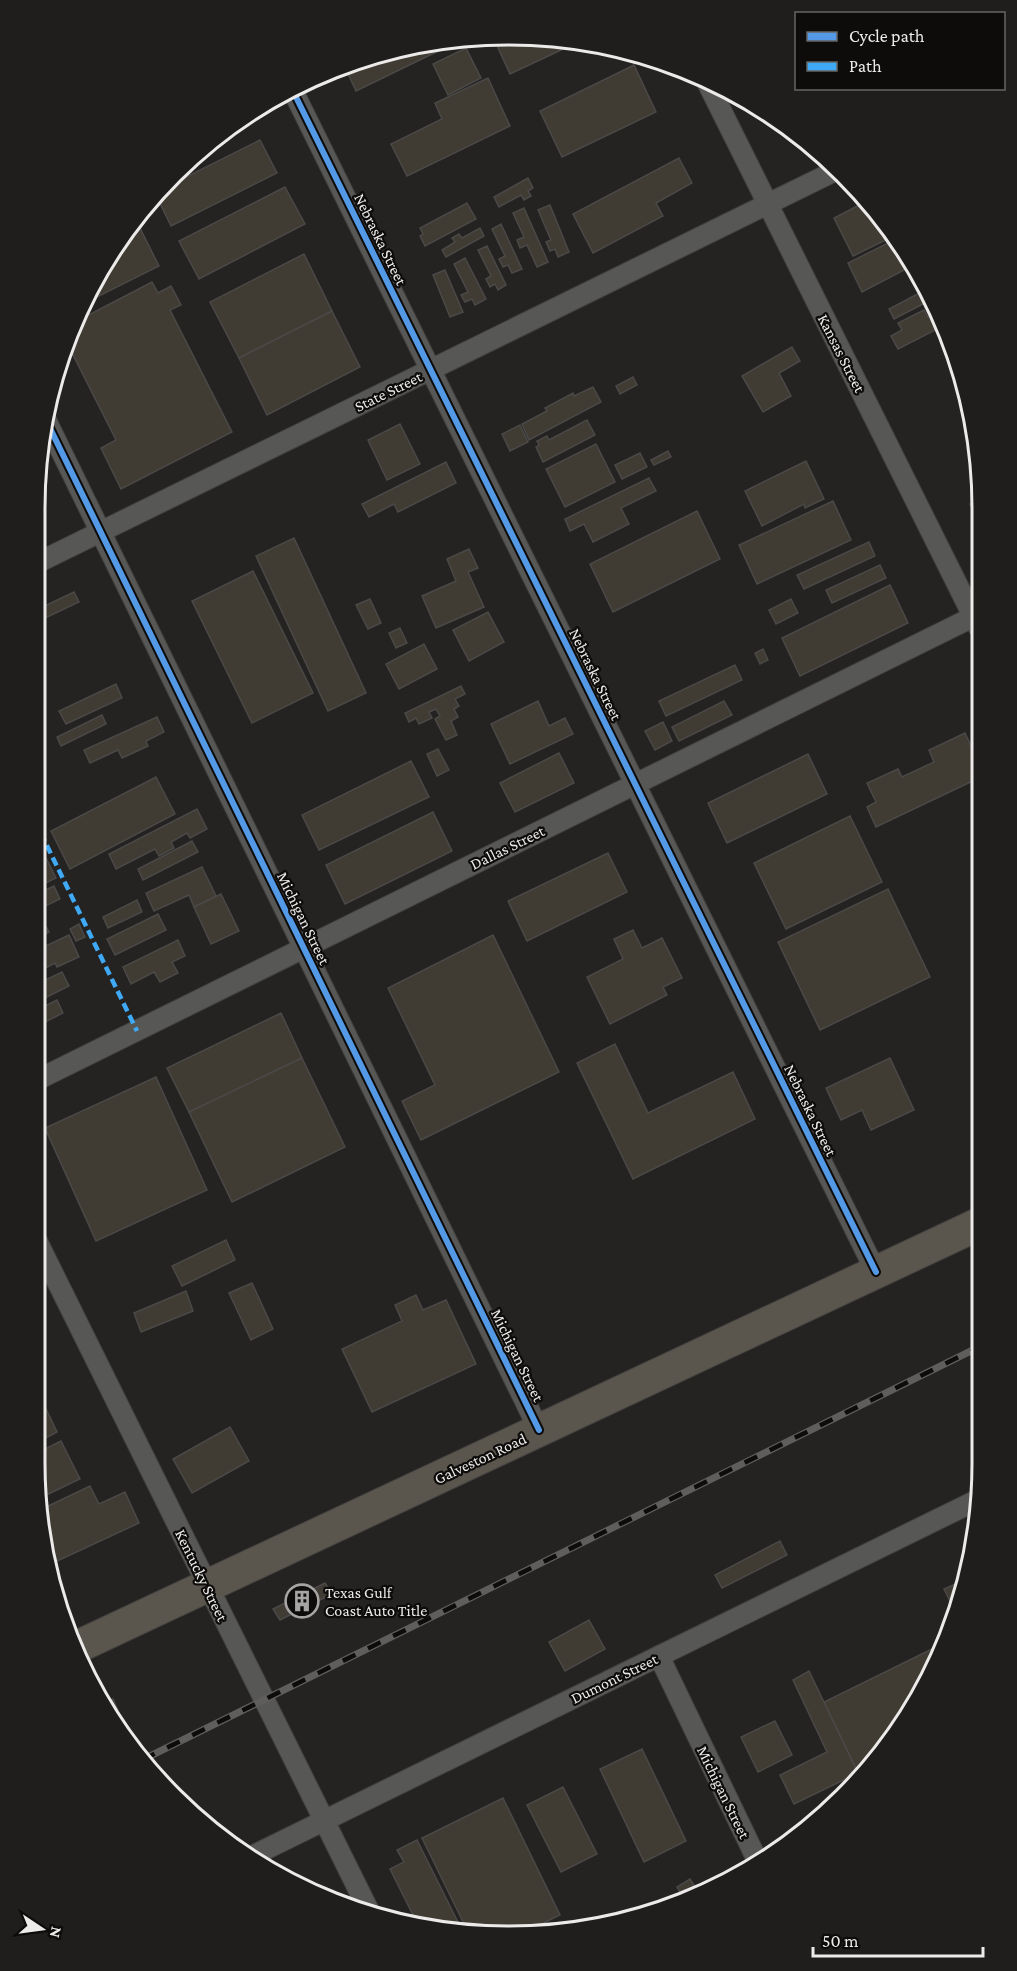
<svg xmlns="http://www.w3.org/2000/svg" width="1017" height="1971" viewBox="0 0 1017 1971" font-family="'Crimson Pro',serif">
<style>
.building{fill:#413c33;stroke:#4a4948;stroke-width:1.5}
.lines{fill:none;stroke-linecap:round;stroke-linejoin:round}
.street-casing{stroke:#42413f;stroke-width:22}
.primary-casing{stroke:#42413f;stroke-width:34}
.street{stroke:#575756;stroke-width:20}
.primary{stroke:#5a564e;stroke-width:32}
.rail-casing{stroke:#605e5c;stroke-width:7}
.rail{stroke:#0d0c0b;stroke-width:4.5;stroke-dasharray:14;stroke-linecap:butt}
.quiet{stroke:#3fa9f5;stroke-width:4.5;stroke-dasharray:9 4.5;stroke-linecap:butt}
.cycleway-casing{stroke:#0d0c0b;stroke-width:10}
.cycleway{stroke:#5399e6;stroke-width:6}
.labels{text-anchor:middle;stroke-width:4.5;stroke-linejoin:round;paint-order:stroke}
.street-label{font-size:16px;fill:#ecebe9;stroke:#0d0c0b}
.poi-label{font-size:16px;fill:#ecebe9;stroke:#0d0c0b;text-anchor:start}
.rim{fill:none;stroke:#ecebe9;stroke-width:3}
</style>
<rect width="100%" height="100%" fill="#242321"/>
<g class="building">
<polygon points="540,36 578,42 510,74 493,37"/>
<polygon points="465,38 356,91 344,65 356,60 447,39"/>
<polygon points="466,48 481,78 448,95 433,64"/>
<polygon points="634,65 656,112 562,157 540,111"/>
<polygon points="488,78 510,126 407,176 391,144 442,119 435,103"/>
<polygon points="260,140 277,173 171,226 156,195 160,190"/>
<polygon points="679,158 692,183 656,203 663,216 593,253 573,214"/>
<polygon points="528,178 533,188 528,191 531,196 524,200 521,195 499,207 494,197"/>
<polygon points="285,187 305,224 199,279 179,241"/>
<polygon points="867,201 885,220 894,236 853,256 834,218"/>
<polygon points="467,203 476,219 425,246 420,236 423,234 420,228"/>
<polygon points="550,205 569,252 558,257 555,249 550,251 546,242 551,240 538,210"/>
<polygon points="524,208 548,262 537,267 527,245 520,248 517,240 524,237 513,213"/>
<polygon points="501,224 522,269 512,273 508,265 503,267 499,259 505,256 492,229"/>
<polygon points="140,228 159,266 81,305 122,237"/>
<polygon points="480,228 484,236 446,257 442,250 455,242 452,238 459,234 462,238"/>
<polygon points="894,240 908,268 862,292 848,263"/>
<polygon points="487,246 506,285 498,290 495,284 490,287 486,279 491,276 478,250"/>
<polygon points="304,254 332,311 239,358 210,302"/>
<polygon points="465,258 486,299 475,305 472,299 465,302 461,295 468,292 454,264"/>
<polygon points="445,270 463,312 450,317 433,275"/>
<polygon points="152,282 158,293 171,286 181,305 170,310 232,432 121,489 101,448 116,440 67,343 75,322"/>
<polygon points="925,290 931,300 894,319 889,309"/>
<polygon points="924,310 928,317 938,312 945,325 898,349 891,336 902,330 898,323"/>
<polygon points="332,311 360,367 267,415 239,358"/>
<polygon points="792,347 800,361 779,373 791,396 763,412 742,376"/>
<polygon points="633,377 637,385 620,394 616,386"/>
<polygon points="593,387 601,402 529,440 522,424 547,411 545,408 573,393 574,396"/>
<polygon points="587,420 595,435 543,462 536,447 539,445 537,441 547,436 549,440"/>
<polygon points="400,424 420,464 387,480 368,440"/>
<polygon points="520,425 528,442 510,451 502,434"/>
<polygon points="596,444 615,482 565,507 546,469"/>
<polygon points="668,451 671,457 654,465 651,460"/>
<polygon points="640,453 647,467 622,479 615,465"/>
<polygon points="806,461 824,499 805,508 804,504 762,526 745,491"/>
<polygon points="446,462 456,483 398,512 394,504 369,517 362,504"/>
<polygon points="649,478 656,491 621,508 629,524 593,542 584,524 570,531 565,519"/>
<polygon points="979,500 979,523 970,504"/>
<polygon points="833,501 851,540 757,584 739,545"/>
<polygon points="697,511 720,559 613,612 590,564"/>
<polygon points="294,538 366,693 328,711 256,556"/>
<polygon points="869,542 875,556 804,589 797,575"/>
<polygon points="469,549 478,568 468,572 484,607 436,628 422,596 456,581 447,559"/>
<polygon points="880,565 886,578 832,603 826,590"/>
<polygon points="253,571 313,693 252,723 192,601"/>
<polygon points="890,585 908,623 800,676 782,638"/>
<polygon points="74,592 79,602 41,620 36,610"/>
<polygon points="370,599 381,623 368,629 356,605"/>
<polygon points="791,599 798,613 776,624 769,610"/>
<polygon points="488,612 504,642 469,661 453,630"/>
<polygon points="400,628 407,643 396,648 389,633"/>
<polygon points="424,644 437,669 399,689 386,664"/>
<polygon points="763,649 768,660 760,664 755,653"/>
<polygon points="735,665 742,680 666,716 659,701"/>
<polygon points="116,684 122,698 66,724 59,711"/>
<polygon points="461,686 465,694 455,699 459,706 454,709 458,717 451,721 457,735 446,740 435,719 440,716 436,709 429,712 432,718 419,724 416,718 409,722 405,713"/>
<polygon points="538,701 549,726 565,718 573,734 510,764 491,724"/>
<polygon points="724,701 732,715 679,741 672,727"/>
<polygon points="102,715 106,724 61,746 57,737"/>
<polygon points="157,717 164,732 146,741 148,746 122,758 118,750 90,763 84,750"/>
<polygon points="663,722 672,741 655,750 645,731"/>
<polygon points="965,733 979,763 979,778 876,827 867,807 876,802 867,783 898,769 902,777 934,762 929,750"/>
<polygon points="438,749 449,770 437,776 427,754"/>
<polygon points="559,753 574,783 515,812 500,783"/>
<polygon points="808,754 827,794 727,843 708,803"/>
<polygon points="411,761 429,797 319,850 302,815"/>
<polygon points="156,777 175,814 70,869 51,831"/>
<polygon points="197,809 207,829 190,838 187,833 171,842 174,848 159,856 155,849 116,869 109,854"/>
<polygon points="433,812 452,851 345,904 326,865"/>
<polygon points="850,816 882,882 786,929 754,863"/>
<polygon points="192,841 198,852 143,880 138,869"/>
<polygon points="608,853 627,892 527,941 508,901"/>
<polygon points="45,856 56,878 35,888 35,860"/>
<polygon points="202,867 216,896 194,907 189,895 154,911 146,893"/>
<polygon points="54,886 60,899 35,911 35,895"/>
<polygon points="888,889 930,977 820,1030 778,942"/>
<polygon points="221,894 239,931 211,944 194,907"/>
<polygon points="137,900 142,912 108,928 103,917"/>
<polygon points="158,914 166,930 115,955 107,939"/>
<polygon points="42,919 49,932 35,940 35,923"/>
<polygon points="79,924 85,937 76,941 70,929"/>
<polygon points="633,930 642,948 662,938 682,978 663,987 667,995 610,1024 587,977 623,959 614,939"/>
<polygon points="69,935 79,957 57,967 55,963 40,971 35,960 35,951"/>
<polygon points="493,935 559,1072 421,1140 402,1101 435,1085 388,988"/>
<polygon points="178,940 185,956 172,962 178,973 160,982 154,972 131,984 123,967"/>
<polygon points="62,972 69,986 35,1003 35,985"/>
<polygon points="57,1000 63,1013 35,1027 35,1011"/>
<polygon points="281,1013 302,1058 189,1112 167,1068"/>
<polygon points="615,1044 648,1113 733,1072 755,1119 633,1179 577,1063"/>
<polygon points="302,1058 345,1147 232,1202 189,1112"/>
<polygon points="890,1058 914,1110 871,1130 862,1110 841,1120 826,1088"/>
<polygon points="156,1077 207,1190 96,1241 45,1128"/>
<polygon points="226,1240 235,1260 182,1286 172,1266"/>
<polygon points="252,1283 273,1329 251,1340 229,1293"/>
<polygon points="186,1291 193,1311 141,1332 134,1313"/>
<polygon points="416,1295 423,1310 446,1300 476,1364 372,1412 342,1349 402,1321 395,1305"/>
<polygon points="39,1394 57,1432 35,1444 35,1396"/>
<polygon points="230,1427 249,1461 192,1493 173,1459"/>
<polygon points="61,1441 80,1479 40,1498 35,1454"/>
<polygon points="90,1486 99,1504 125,1492 139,1523 51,1564 42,1509"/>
<polygon points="780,1541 787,1555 722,1588 715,1575"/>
<polygon points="968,1578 966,1585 956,1613 944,1589"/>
<polygon points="325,1583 332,1594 280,1620 273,1609"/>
<polygon points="589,1620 605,1649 565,1671 549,1642"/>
<polygon points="944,1643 933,1672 863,1770 858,1773 824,1702"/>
<polygon points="809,1671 858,1773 794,1804 780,1775 827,1752 793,1680"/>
<polygon points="113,1699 119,1713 114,1716 106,1702"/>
<polygon points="775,1721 792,1755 758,1772 741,1737"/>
<polygon points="642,1749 686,1841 644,1862 600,1769"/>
<polygon points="563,1787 597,1854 561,1872 527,1805"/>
<polygon points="503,1798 560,1915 521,1934 466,1928 422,1838"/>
<polygon points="417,1840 461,1928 417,1923 390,1869 404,1862 397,1850"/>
<polygon points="690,1879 700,1895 685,1901 677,1887"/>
</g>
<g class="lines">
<defs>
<g id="street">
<polyline points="705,78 979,628"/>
<polyline points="292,89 876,1272"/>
<polyline points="45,418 539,1430"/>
<polyline points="35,564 837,170"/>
<polyline points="35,1081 979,614"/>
<polyline points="35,1237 370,1913"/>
<polyline points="659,1656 759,1864"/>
<polyline points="248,1858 981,1498"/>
</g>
<polyline id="primary" points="77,1647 981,1223"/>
</defs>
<use href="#street" class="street-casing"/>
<use href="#primary" class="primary-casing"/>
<use href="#street" class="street"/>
<use href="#primary" class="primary"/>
<defs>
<polyline id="rail" points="142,1760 981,1346"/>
</defs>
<use href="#rail" class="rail-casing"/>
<use href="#rail" class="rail"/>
<polyline class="quiet" points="35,821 137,1031"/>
<defs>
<g id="cycleway">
<polyline points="292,89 876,1272"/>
<polyline points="45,418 539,1430"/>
</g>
</defs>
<use href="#cycleway" class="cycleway-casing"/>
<use href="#cycleway" class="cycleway"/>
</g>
<defs>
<symbol id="building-ring" viewBox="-11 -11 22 22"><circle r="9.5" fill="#0d0c0b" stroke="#a6a5a3" stroke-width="1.5"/><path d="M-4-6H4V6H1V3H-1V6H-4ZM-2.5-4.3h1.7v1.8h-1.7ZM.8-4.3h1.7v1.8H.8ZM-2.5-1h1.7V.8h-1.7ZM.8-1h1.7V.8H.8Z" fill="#a6a5a3"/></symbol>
</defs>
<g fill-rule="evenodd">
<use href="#building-ring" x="283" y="1582" width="38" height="38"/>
</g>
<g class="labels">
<g class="street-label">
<text transform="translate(381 239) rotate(64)" y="6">Nebraska Street</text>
<text transform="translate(842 353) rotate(63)" y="6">Kansas Street</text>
<text transform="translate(388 391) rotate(-26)" y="6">State Street</text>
<text transform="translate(596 674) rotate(64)" y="6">Nebraska Street</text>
<text transform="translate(507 847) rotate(-26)" y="6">Dallas Street</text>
<text transform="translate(304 918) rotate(64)" y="6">Michigan Street</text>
<text transform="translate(811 1110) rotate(64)" y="6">Nebraska Street</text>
<text transform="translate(518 1355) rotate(64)" y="6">Michigan Street</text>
<text transform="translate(480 1458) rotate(-25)" y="6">Galveston Road</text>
<text transform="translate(202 1575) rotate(64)" y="6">Kentucky Street</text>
<text transform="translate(614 1678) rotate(-26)" y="6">Dumont Street</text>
<text transform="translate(724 1792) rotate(64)" y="6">Michigan Street</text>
</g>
<g class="poi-label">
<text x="325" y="1598">Texas Gulf<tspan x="325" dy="18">Coast Auto Title</tspan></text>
</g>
</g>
<path d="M0 0H1017V1971H0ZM508 45H509A463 463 0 0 1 972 508V1463A463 463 0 0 1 509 1926H508A463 463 0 0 1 45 1463V508A463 463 0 0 1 508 45Z" fill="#1f1e1d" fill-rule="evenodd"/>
<path class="rim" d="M508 45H509A463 463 0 0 1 972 508V1463A463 463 0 0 1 509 1926H508A463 463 0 0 1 45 1463V508A463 463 0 0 1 508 45Z"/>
<rect x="795" y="12" width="210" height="78" fill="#0d0c0b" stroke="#666564" stroke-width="1.5"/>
<rect x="807" y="32" width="30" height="9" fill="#5399e6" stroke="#666564" stroke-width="1.5"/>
<text x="849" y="42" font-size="18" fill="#ecebe9">Cycle path</text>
<rect x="807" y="62" width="30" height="9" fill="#3fa9f5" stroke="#666564" stroke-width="1.5"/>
<text x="849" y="72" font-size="18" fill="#ecebe9">Path</text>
<g transform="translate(42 1929) rotate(103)" stroke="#0d0c0b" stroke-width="4.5" paint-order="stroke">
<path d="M0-4.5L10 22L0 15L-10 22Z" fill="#ecebe9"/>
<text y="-9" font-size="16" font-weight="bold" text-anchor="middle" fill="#ecebe9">N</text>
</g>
<path d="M813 1947v9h170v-9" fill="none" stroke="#ecebe9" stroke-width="3"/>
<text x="822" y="1947" font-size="18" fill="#ecebe9" stroke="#0d0c0b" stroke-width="4.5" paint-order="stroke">50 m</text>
</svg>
